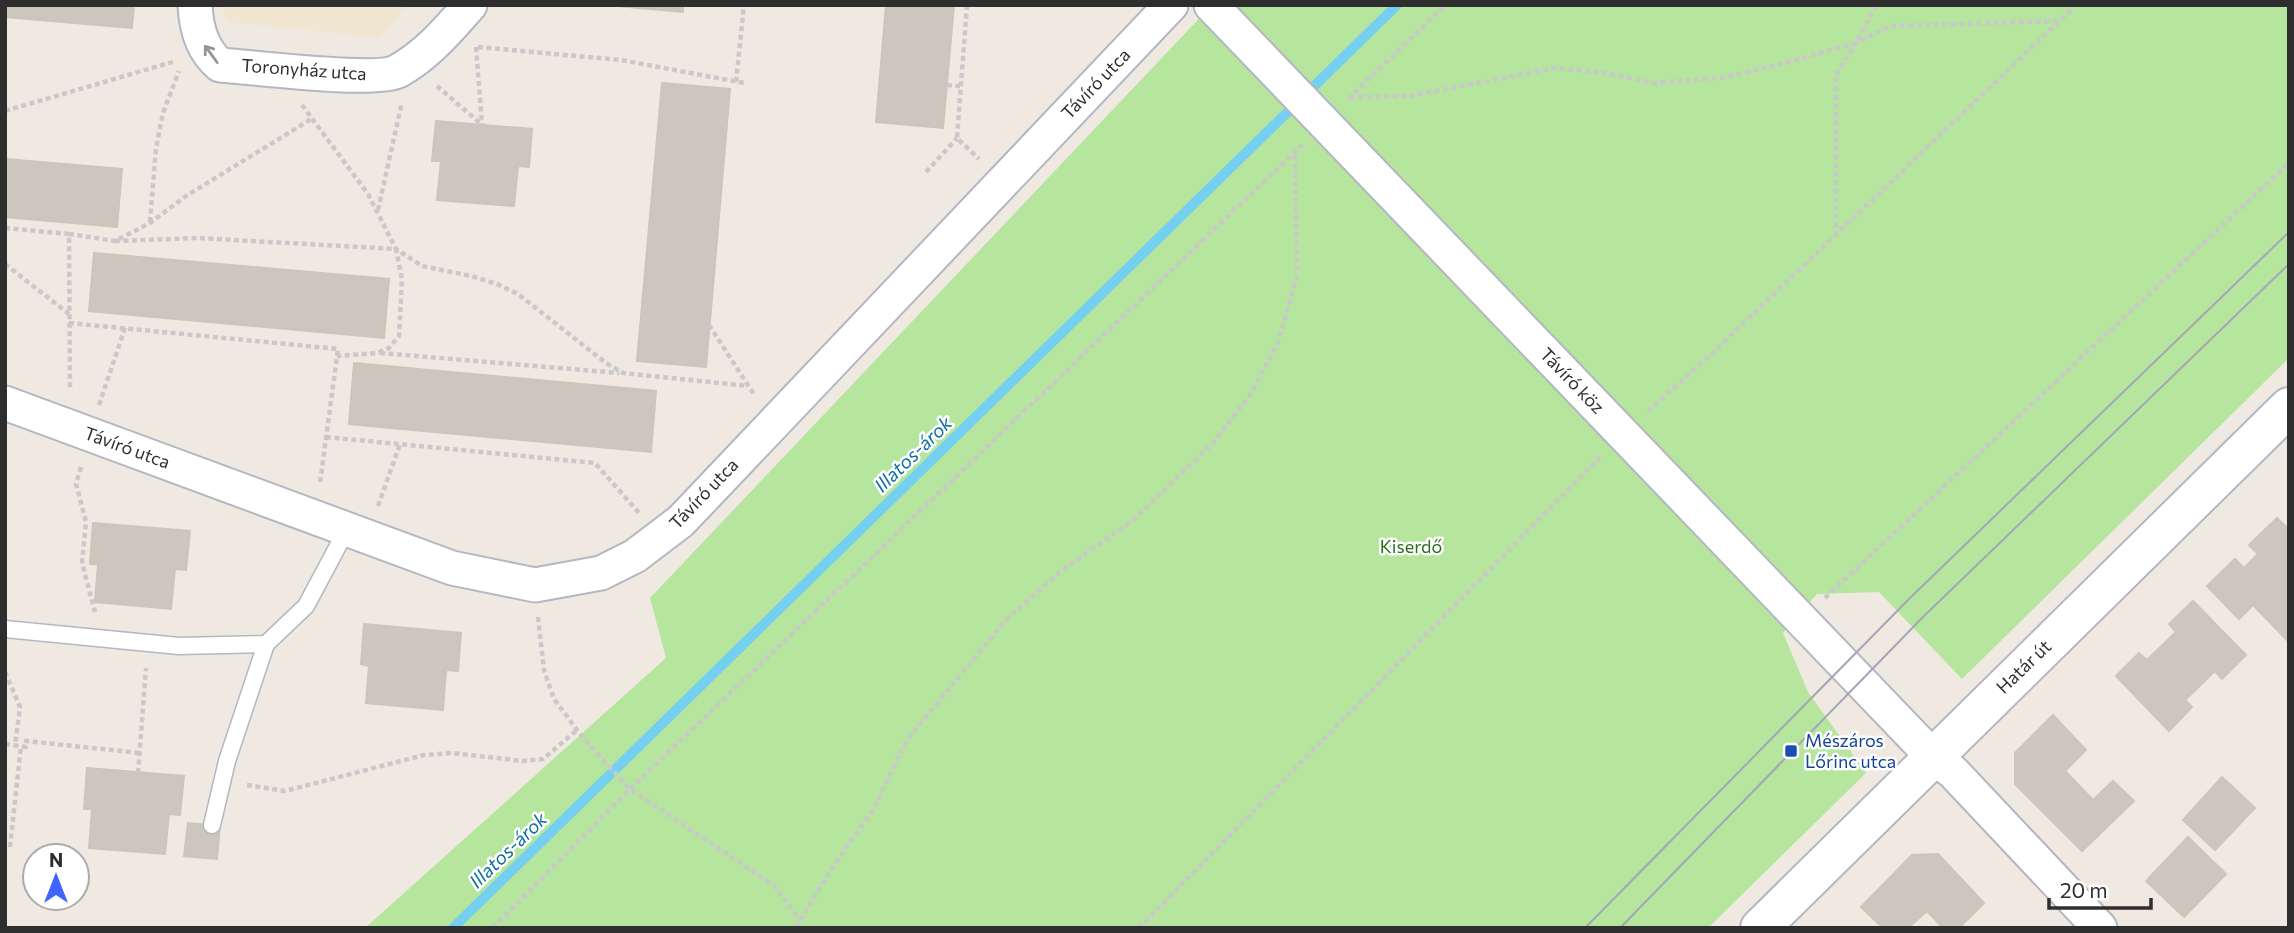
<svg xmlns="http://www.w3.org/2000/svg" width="2294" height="933" viewBox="0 0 2294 933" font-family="Commissioner,sans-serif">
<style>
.education{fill:#f0e6d1}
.green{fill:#b6e59e}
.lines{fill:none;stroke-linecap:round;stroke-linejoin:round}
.stream{stroke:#75cff0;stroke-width:10}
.building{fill:#cbc7bf;stroke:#cbc5ba;stroke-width:2}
.service-casing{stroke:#b4b7c1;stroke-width:19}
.minor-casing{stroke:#b4b7c1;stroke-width:37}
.secondary-casing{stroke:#b4b7c1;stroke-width:42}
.path{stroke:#c9c9c9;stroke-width:4.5;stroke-dasharray:5 3.5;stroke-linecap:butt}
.service{stroke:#fff;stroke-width:16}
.minor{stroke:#fff;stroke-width:33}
.secondary{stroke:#fff;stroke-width:38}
.tram{stroke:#a3a6b8;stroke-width:2}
.oneway{stroke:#969696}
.transit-dot{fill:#1a4fb4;stroke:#fff;stroke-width:2.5}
.labels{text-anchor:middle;stroke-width:5;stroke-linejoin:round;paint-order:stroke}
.street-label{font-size:18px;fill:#2e2e2e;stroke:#fff}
.park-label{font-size:18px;fill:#2c6e1b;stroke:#fff}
.transit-label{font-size:18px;fill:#164399;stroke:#fff;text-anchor:start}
.water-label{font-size:19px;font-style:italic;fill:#0d6fa3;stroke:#fff}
</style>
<rect width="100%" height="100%" fill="#efe9e1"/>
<polygon class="education" points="223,5 409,5 379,38 226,22"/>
<polygon class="green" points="1212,5 2289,5 2289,358 1962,679 1879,592 1817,594 1783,633 1808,692 1866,773 1708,928 365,928 666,658 650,598"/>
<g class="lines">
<polyline class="stream" points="453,928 1397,5"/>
</g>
<g class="building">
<polygon points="5,5 134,5 132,28 5,17"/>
<polygon points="606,5 683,5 683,12"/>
<polygon points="886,5 954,5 943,128 876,122"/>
<polygon points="662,83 730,89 706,367 637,361"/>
<polygon points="436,121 532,129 529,167 518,166 514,206 437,200 441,161 432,161"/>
<polygon points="5,159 122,169 117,227 5,217"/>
<polygon points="94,253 389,279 384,338 89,311"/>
<polygon points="354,363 656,391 651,452 349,424"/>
<polygon points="2277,518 2289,530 2289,642 2253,605 2239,619 2207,586 2235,559 2244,568 2258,554 2249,545"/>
<polygon points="93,523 190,531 186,570 175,569 171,609 95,602 98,564 90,564"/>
<polygon points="2193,601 2246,655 2222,679 2215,671 2185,700 2192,707 2169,731 2116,676 2139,653 2147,660 2176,632 2169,624"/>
<polygon points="364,624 461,633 458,671 446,670 443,710 366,703 369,666 361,664"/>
<polygon points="2053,715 2086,750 2065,771 2093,800 2113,781 2134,801 2082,851 2015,784 2015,753"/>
<polygon points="87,768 184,776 180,815 169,814 165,854 89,848 92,809 84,809"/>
<polygon points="2222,777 2255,808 2215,850 2183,820"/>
<polygon points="188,823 220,826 217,859 184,856"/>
<polygon points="2188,837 2226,874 2184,917 2146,881"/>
<polygon points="1938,854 1984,903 1959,928 1943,928 1927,911 1908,928 1883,928 1861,907 1912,855"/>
</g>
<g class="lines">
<defs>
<g id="service">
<polyline points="5,629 179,646 266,644 306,606 347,529"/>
<polyline points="212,825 227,761 266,644"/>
</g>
<g id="minor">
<path d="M195,5C196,28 202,50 220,65C251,67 377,83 398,71C427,55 448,30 470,5"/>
<polyline points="1211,5 1933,757 1953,772 2100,928"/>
<polyline points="5,403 452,568 535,585 601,573 635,556 681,521 1171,5"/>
</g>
<polyline id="secondary" points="1760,928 2289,407"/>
</defs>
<use href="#service" class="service-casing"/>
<use href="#minor" class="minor-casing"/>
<use href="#secondary" class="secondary-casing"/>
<g class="path">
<polyline points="967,5 957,138 979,159"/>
<polyline points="476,47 482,125"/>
<polyline points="478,47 621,60 744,83"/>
<polyline points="736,82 744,5"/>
<polyline points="947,85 960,86"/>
<polyline points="437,86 482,125"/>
<polyline points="1350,97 1410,96 1554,68 1605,73 1654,83 1720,78 1778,65 1856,43 1876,5"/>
<polyline points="1348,99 1445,5"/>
<polyline points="302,105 368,194 396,249 422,266 471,276 497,284 518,294 606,363 623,373 748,386"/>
<polyline points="5,111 176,61"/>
<polyline points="926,172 957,138"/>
<polyline points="378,210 402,102"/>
<polyline points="150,222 156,148 163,113 179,71"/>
<polyline points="5,228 69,234 70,390"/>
<polyline points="69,234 115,241 150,223 186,196 313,118"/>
<polyline points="1836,236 1836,75 1856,43 1890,26 2060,21"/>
<polyline points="115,241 198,238 396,249 402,279 399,336 389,348 377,353 337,356"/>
<polyline points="5,264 69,314"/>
<polyline points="69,323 338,349 320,483"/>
<polyline points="709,325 755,396"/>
<polyline points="380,353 619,373"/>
<polyline points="99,405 125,328"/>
<polyline points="1648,411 1706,359 2076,5"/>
<polyline points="326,437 595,463 639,513"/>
<polyline points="81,467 76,484 86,522 82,563 95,612"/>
<polyline points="378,506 400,444"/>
<polyline points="1825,598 2289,163"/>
<polyline points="538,617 544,670 554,699 583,738 630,789 773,885 801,921"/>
<polyline points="5,672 20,707 15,745"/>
<polyline points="5,744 26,747 26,741 140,753"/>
<polyline points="138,773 146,668"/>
<polyline points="247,785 285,791 424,755 452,753 523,761 543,759 577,730"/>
<polyline points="10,847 21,746"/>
<polyline points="493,928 630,789 1302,145"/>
<polyline points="796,928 825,879 875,806 906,741 1005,621 1061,571 1133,520 1213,443 1252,392 1279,340 1297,276 1295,153"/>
<polyline points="1139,928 1601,456"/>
</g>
<use href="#service" class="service"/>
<use href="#minor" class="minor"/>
<use href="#secondary" class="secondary"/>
<g class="tram">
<polyline points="1585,928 1911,597 2289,232"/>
<polyline points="1620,928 1923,617 2289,264"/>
</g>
</g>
<defs><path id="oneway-shaft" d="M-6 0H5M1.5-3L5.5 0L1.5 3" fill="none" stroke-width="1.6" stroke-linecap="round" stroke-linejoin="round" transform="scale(1.75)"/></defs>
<use class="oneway" href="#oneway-shaft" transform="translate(211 54) rotate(-126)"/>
<rect class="transit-dot" x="1784" y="744" width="14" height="14" rx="3.5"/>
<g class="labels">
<g class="street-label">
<text transform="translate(304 70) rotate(4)" y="6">Toronyház utca</text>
<text transform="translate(1096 84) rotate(-46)" y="6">Távíró utca</text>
<text transform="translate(1572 381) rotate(46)" y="6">Távíró köz</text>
<text transform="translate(127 448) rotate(20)" y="6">Távíró utca</text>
<text transform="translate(704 494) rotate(-46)" y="6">Távíró utca</text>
<text transform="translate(2024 667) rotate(-44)" y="6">Határ út</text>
</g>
<g class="park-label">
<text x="1411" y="553">Kiserdő</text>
</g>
<g class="transit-label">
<text x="1805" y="747">Mészáros<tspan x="1805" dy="21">Lőrinc utca</tspan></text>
</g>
<g class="water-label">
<text transform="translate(913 454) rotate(-44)" y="7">Illatos-árok</text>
<text transform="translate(508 850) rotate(-44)" y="7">Illatos-árok</text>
</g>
</g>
<rect width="2294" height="933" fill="none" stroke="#2e2e2e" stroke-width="14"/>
<g transform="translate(56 877)"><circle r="33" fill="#ffffff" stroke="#ababab" stroke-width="2"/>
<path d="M0-5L12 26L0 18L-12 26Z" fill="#4264fb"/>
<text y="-10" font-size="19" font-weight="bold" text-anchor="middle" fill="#2e2e2e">N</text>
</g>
<path d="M2049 898v10h102v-10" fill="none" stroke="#2e2e2e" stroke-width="3.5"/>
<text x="2060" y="898" font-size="21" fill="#2e2e2e" stroke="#ffffff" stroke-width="5" paint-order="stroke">20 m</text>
</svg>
